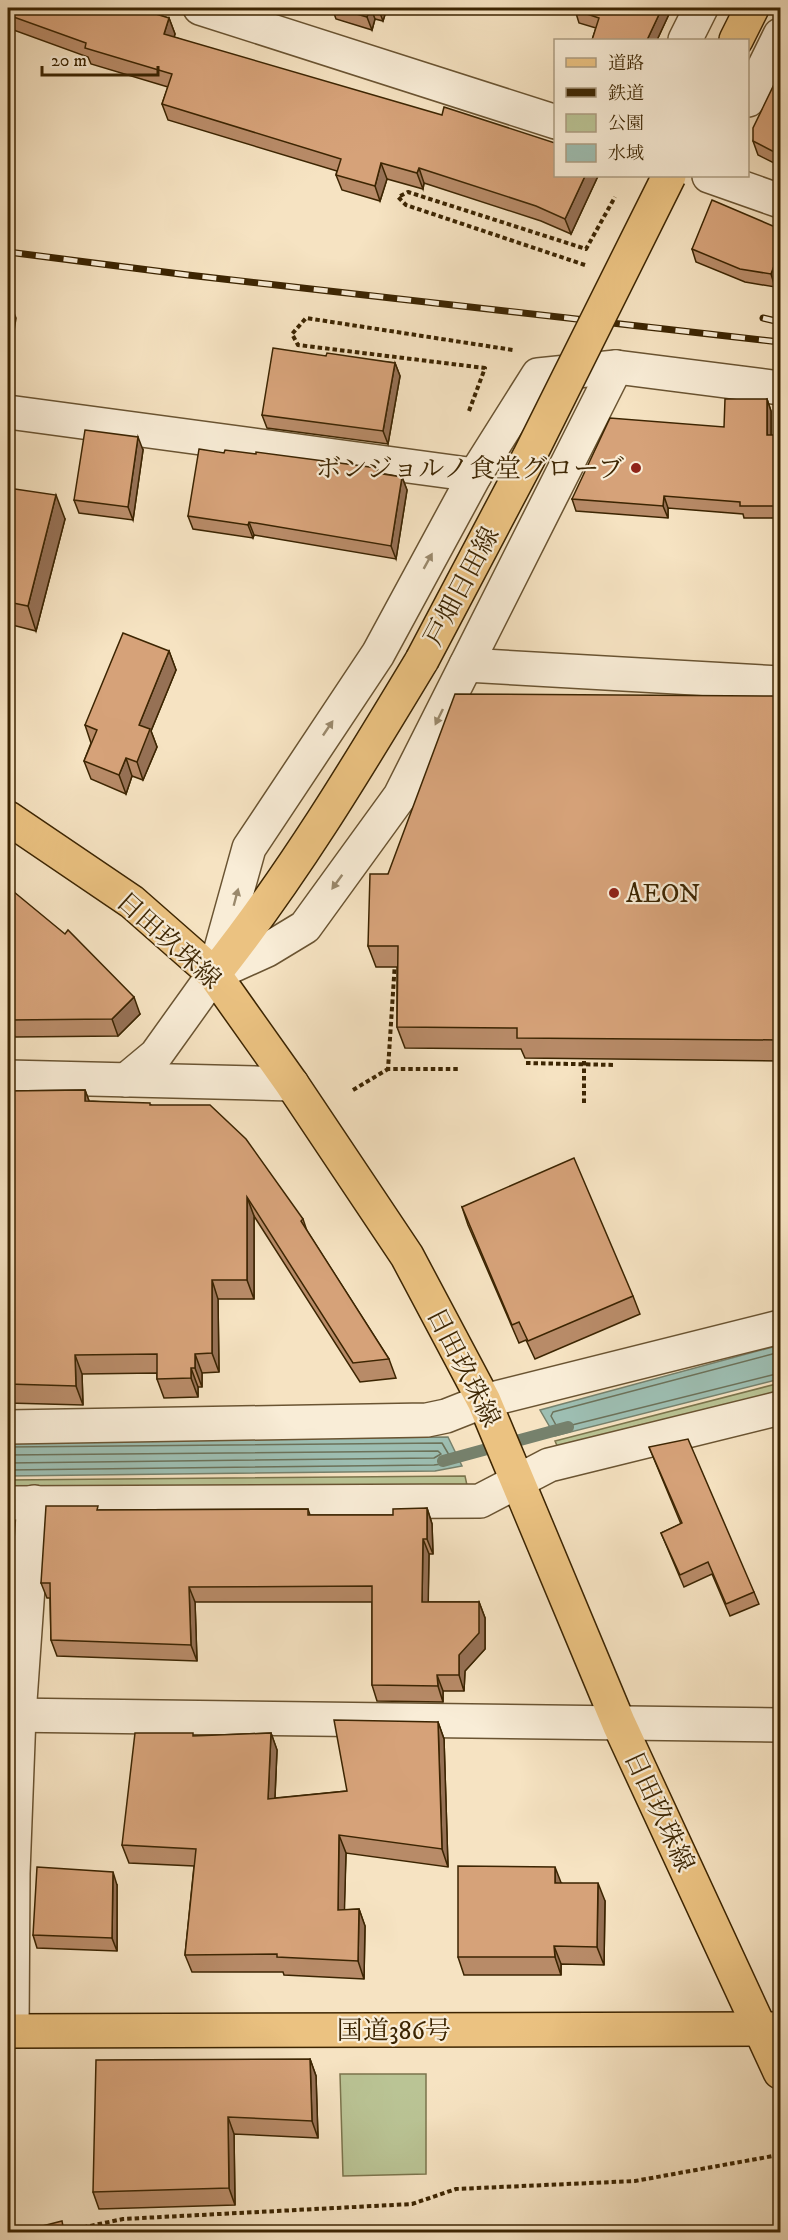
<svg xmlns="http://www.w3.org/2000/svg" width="788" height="2240" viewBox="0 0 788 2240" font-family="'IM FELL DW Pica','Noto Serif JP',serif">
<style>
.green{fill:#bac495;stroke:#7b744c;stroke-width:1.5}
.water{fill:#9dbeb2;stroke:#76816c;stroke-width:1.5}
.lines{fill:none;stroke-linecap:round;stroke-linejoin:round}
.shore{stroke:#6c725a;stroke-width:1.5}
.stream{stroke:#76816c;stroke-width:12}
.minor-casing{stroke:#6a5432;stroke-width:36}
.major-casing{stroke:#3c2502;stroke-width:36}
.highway-casing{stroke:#3c2502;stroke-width:36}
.path{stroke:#3c2502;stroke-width:4;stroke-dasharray:4.5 3;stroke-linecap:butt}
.minor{stroke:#f9edd7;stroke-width:33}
.major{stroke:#ebc281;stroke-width:33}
.highway{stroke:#ebc281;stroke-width:33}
.rail-casing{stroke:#3c2502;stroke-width:7}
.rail{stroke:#f9edd7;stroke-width:4.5;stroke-dasharray:14;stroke-linecap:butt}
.major-bridge-casing{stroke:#3c2502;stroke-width:36;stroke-linecap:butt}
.major-bridge{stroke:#ebc281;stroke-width:33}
.wall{fill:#b88b68;stroke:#3c2502;stroke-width:1.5}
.shaded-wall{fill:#967155;stroke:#3c2502;stroke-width:1.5}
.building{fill:#d6a279;stroke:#3c2502;stroke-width:1.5}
.oneway{fill:#9a896c}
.poi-dot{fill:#8f2418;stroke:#f9edd7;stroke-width:2}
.labels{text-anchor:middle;stroke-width:4.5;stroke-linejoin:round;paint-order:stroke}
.poi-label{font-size:26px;fill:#3c2502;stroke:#f9edd7;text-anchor:end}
.street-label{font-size:26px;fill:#3c2502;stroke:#f9edd7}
</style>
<rect width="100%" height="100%" fill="#f6e3c2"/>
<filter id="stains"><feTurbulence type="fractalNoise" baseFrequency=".00333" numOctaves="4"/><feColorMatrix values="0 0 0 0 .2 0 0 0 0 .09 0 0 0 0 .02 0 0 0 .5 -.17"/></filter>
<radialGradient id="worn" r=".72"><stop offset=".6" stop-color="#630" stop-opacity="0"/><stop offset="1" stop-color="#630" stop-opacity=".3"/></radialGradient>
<g class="green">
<polygon points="780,1383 780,1399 562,1457 555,1441"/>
<polygon points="465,1476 468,1490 8,1495 8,1480"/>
<polygon points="8,1518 16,1528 8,1692"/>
<polygon points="340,2074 426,2074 426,2174 343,2176"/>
</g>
<g class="water">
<polygon points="780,1345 780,1379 555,1436 540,1410"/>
<polygon points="448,1437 462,1466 435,1471 8,1476 8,1441"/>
</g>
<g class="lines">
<g class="shore">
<polyline points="780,1352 553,1412 551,1416 557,1427 560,1428 780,1373"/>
<polyline points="8,1447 442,1443 452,1460 450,1463 434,1465 8,1470"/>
<polyline points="8,1455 438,1451 441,1454 434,1458 8,1463"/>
</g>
<polyline class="stream" points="443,1461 568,1427"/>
<defs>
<g id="minor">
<polyline points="200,8 556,122"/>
<polyline points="685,40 701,8"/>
<polyline points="748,100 780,35"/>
<polyline points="709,176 780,201"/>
<polyline points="8,412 475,475"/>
<polyline points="466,665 780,683"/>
<polyline points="214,974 267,950 305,927 400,796 616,367"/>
<polyline points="8,1077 292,1084"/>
<polyline points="126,1080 156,1055 214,974 249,848 378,654 475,475 538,375 616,367 780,388"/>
<polyline points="8,1427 427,1420 446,1416 484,1401 780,1327"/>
<polyline points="8,1503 480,1501 549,1465 780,1408"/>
<polyline points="8,1715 780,1725"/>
<polyline points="12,2031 13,1873 19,1715 34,1502"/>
</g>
<g id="major">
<polyline points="736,40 752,8"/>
<polyline points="8,818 132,902 214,974 292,1084 407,1256 484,1401 619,1724 780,2072"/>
<path d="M214,974C292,876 357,768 422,660"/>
</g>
<polyline id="highway" points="8,2031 780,2029"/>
</defs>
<use href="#minor" class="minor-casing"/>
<use href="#major" class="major-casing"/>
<use href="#highway" class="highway-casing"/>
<g class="path">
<polyline points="585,265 406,205 398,197 408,192 586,249 615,197"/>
<polyline points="469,411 485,368 298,345 292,334 306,318 513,350"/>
<polyline points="395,962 388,1069 459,1069"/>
<polyline points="526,1063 615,1065"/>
<polyline points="353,1090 388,1069"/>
<polyline points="584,1103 584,1059"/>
<polyline points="61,2232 123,2219 412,2204 456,2189 635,2181 773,2156"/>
</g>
<use href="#minor" class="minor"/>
<use href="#major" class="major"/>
<use href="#highway" class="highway"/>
<defs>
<g id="rail">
<polyline points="8,252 188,275 780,342"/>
<polyline points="763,318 780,322"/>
</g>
</defs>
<use href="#rail" class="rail-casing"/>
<use href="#rail" class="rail"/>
<defs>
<polyline id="major-bridge" points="422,660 529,457 669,176"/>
</defs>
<use href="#major-bridge" class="major-bridge-casing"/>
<use href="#major-bridge" class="major-bridge"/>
</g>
<g class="wall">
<polygon points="8,8 143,8 144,11 169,18 175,34 174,37 555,176 598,176 571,234 541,221 424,183 423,189 387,179 380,201 342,190 336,175 337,171 168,120 162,104 168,87 91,64 88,57 8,28"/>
<polygon points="332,8 387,8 383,21 375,19 372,30 336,19"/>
<polygon points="576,8 669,8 670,12 657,40 592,40 596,28 579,23 575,10"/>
<polygon points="780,72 780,166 758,155 753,141"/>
<polygon points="780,229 775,287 745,282 696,262 692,249"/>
<polygon points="326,356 395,363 400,376 388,444 267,428 262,415"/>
<polygon points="767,399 771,411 771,435 780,440 780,518 744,518 743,514 668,508 668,518 576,511 572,499 724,427"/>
<polygon points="143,450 133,520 79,513 74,500"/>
<polygon points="224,453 256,454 377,468 379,473 402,477 407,490 396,559 254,535 253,538 193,529 188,516"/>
<polygon points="8,488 65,519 36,631 8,624"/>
<polygon points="169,651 176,670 151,731 157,747 143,780 132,776 126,794 91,779 84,761 91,743 85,725"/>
<polygon points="780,696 780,1061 525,1058 521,1049 405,1048 397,1027 397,967 376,967 368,946 388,874"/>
<polygon points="8,887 140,1014 118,1036 15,1037 9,1020 8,1019"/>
<polygon points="85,1090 89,1101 151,1105 303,1219 307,1231 389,1359 396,1378 360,1382 254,1216 254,1299 218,1299 219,1372 202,1373 202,1387 198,1387 198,1397 164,1398 157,1379 157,1373 82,1374 83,1405 8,1403 8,1091"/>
<polygon points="462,1207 633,1296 640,1314 535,1359 526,1340 519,1343 468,1225"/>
<polygon points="649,1447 754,1592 759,1604 730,1616 712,1574 684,1587 661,1533 681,1524"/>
<polygon points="427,1508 432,1524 433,1554 429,1554 428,1602 479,1602 485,1618 485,1649 465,1671 464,1691 443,1691 443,1702 377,1701 372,1685 372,1602 195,1602 197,1661 57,1656 51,1640 50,1598 47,1598 41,1583 99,1510 308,1509 310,1515 393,1515"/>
<polygon points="438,1722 444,1739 448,1867 346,1853 344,1910 359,1909 365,1926 364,1979 284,1975 283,1972 192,1972 185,1955 194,1866 129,1863 122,1845 194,1736 271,1733 277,1750 275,1798 347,1791"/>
<polygon points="561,1883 605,1901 604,1965 561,1964 561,1975 464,1975 458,1957"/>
<polygon points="117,1885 117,1951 37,1948 33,1935"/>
<polygon points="310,2059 316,2076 318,2138 234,2134 235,2205 99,2209 93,2192"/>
</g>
<g class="shaded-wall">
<polygon points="370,8 371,8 375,19 372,30 367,17"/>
<polygon points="378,8 387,8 383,21"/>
<polygon points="662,8 669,8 670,12 657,40 647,40"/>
<polygon points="169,18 175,34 170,49 164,34"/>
<polygon points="381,163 387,179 380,201 375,186"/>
<polygon points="419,168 424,183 423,189 417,173"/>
<polygon points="585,176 598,176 571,234 565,219"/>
<polygon points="780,250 780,275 775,287 771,274"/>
<polygon points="11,305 16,318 8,370 8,327"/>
<polygon points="395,363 400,376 388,444 383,431"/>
<polygon points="767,399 771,411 771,447 767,435"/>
<polygon points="138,437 143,450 133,520 128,507"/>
<polygon points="402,477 407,490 396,559 391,546"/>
<polygon points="56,495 65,519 36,631 28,606"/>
<polygon points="664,496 668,508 668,518 663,506"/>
<polygon points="249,522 254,535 253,538 248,525"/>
<polygon points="169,651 176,670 151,731 157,747 143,780 137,762 139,725"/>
<polygon points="126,758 132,776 126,794 119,775"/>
<polygon points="134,997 140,1014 118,1036 112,1019"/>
<polygon points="85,1090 92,1109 85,1101"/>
<polygon points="247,1197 254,1216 254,1299 247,1280"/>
<polygon points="212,1280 218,1299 219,1372 212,1353"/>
<polygon points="195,1354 202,1373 202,1387 195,1368"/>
<polygon points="75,1355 82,1374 83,1405 76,1386"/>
<polygon points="191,1368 198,1387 198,1397 191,1378"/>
<polygon points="427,1508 432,1524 433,1554 427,1539"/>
<polygon points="423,1539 429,1554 428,1618 422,1602"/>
<polygon points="189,1587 195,1602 197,1661 191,1645"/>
<polygon points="479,1602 485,1618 485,1649 465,1671 464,1691 459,1675 459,1655"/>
<polygon points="437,1675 443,1691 443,1702 438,1686"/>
<polygon points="438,1722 444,1739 448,1867 442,1849"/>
<polygon points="271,1733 277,1750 274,1817 268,1799"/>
<polygon points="339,1835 346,1853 344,1928 338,1910"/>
<polygon points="555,1867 562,1885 555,1883"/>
<polygon points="113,1872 117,1885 117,1951 112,1938"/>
<polygon points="598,1883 605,1901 604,1965 597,1947"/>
<polygon points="359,1909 365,1926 364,1979 358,1961"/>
<polygon points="554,1946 561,1964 561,1975 555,1957"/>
<polygon points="310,2059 316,2076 318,2138 312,2121"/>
<polygon points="228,2117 234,2134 235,2205 229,2188"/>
</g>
<g class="building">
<polygon points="8,8 139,8 139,9 169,18 164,34 442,115 444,107 555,143 555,176 585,176 565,219 536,206 419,168 417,173 381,163 375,186 336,175 341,159 162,104 172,74 85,48 86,43 8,15"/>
<polygon points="336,8 370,8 367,17"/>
<polygon points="576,8 662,8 647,40 592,40 599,18 575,10"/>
<polygon points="780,72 780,155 753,141 753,128"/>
<polygon points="712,200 780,229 780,250 771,274 740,269 692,249"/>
<polygon points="8,305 11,305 8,327"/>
<polygon points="273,348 326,356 327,353 395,363 383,431 262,415"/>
<polygon points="725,399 767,399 767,435 777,435 777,440 780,440 780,506 740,506 740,502 664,496 663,506 572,499 610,418 724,427"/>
<polygon points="85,430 138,437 128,507 74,500"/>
<polygon points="199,449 224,453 225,450 256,454 256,452 377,468 377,473 402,477 391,546 249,522 248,525 188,516"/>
<polygon points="8,488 56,495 28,606 8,602"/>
<polygon points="123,633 169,651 139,725 150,729 137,762 126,758 119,775 84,761 97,730 85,725"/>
<polygon points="455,694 780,696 780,1040 517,1038 517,1028 397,1027 398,946 368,946 370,874 388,874"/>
<polygon points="8,887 65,934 68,930 134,997 112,1019 9,1020 9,1002 8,1002"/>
<polygon points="85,1090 85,1101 150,1103 150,1105 210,1105 246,1139 303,1219 301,1221 389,1359 353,1363 247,1197 247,1280 212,1280 212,1353 195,1354 195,1368 191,1368 191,1378 157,1379 157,1354 75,1355 76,1386 8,1384 8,1091"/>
<polygon points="574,1158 633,1296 528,1341 519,1322 512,1325 462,1207"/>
<polygon points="688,1439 754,1592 726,1604 708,1562 680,1575 661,1533 682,1523 649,1447"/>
<polygon points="46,1506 98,1506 97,1510 308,1509 308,1515 393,1515 393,1509 427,1508 427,1539 423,1539 422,1602 479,1602 479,1633 459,1655 459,1675 437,1675 438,1686 372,1685 372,1586 189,1587 191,1645 51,1640 50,1583 41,1583"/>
<polygon points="334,1720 438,1722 442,1849 339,1835 338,1910 359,1909 358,1961 277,1957 277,1954 185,1955 196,1849 122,1845 135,1733 193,1733 193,1736 271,1733 268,1799 347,1791"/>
<polygon points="458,1866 555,1867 555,1883 598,1883 597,1947 554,1946 555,1957 458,1957"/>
<polygon points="37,1867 113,1872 112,1938 33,1935"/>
<polygon points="310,2059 312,2121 228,2117 229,2188 93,2192 96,2060"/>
<polygon points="62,2221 64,2232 19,2232"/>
</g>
<defs><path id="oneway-solid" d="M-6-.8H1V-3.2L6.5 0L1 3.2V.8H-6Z" transform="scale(1.5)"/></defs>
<g class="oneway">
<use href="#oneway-solid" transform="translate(428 561) rotate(-61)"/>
<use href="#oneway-solid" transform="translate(439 717) rotate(116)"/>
<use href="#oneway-solid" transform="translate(328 728) rotate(-56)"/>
<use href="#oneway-solid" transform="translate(337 882) rotate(126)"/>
<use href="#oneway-solid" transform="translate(236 897) rotate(-75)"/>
</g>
<g class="poi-dot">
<circle cx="636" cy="468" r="6"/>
<circle cx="614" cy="893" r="6"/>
</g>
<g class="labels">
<g class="poi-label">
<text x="624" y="477">ボンジョルノ食堂グローブ</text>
<text x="626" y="902" text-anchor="start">AEON</text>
</g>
<g class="street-label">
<text transform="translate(461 586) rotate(-62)" y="9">戸畑日田線</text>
<text transform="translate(169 940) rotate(42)" y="9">日田玖珠線</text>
<text transform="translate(464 1367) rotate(63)" y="9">日田玖珠線</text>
<text transform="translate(660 1811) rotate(65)" y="9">日田玖珠線</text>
<text x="394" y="2039">国道386号</text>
</g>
</g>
<rect width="788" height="2240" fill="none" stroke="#f6e3c2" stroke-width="30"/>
<rect x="9" y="9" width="770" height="2222" fill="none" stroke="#3c2502" stroke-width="3"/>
<rect x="15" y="15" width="758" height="2210" fill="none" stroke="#3c2502" stroke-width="1.5"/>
<rect x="554" y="39" width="195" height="138" fill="#f9edd7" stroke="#ad9d82" stroke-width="1.5"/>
<rect x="566" y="58" width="30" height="9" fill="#ebc281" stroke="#ad9d82" stroke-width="1.5"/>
<text x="608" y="69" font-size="18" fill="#3c2502">道路</text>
<rect x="566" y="88" width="30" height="9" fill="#3c2502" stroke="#ad9d82" stroke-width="1.5"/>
<text x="608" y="99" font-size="18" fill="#3c2502">鉄道</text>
<rect x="566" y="114" width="30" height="18" fill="#bac495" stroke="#ad9d82" stroke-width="1.5"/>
<text x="608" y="129" font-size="18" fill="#3c2502">公園</text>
<rect x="566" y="144" width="30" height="18" fill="#9dbeb2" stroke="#ad9d82" stroke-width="1.5"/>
<text x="608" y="159" font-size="18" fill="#3c2502">水域</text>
<path d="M42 66v9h116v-9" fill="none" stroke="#3c2502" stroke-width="3"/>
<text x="51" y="66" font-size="18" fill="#3c2502" stroke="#f9edd7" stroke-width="4.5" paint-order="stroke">20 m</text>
<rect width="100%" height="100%" filter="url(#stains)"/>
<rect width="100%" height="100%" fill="url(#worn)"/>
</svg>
